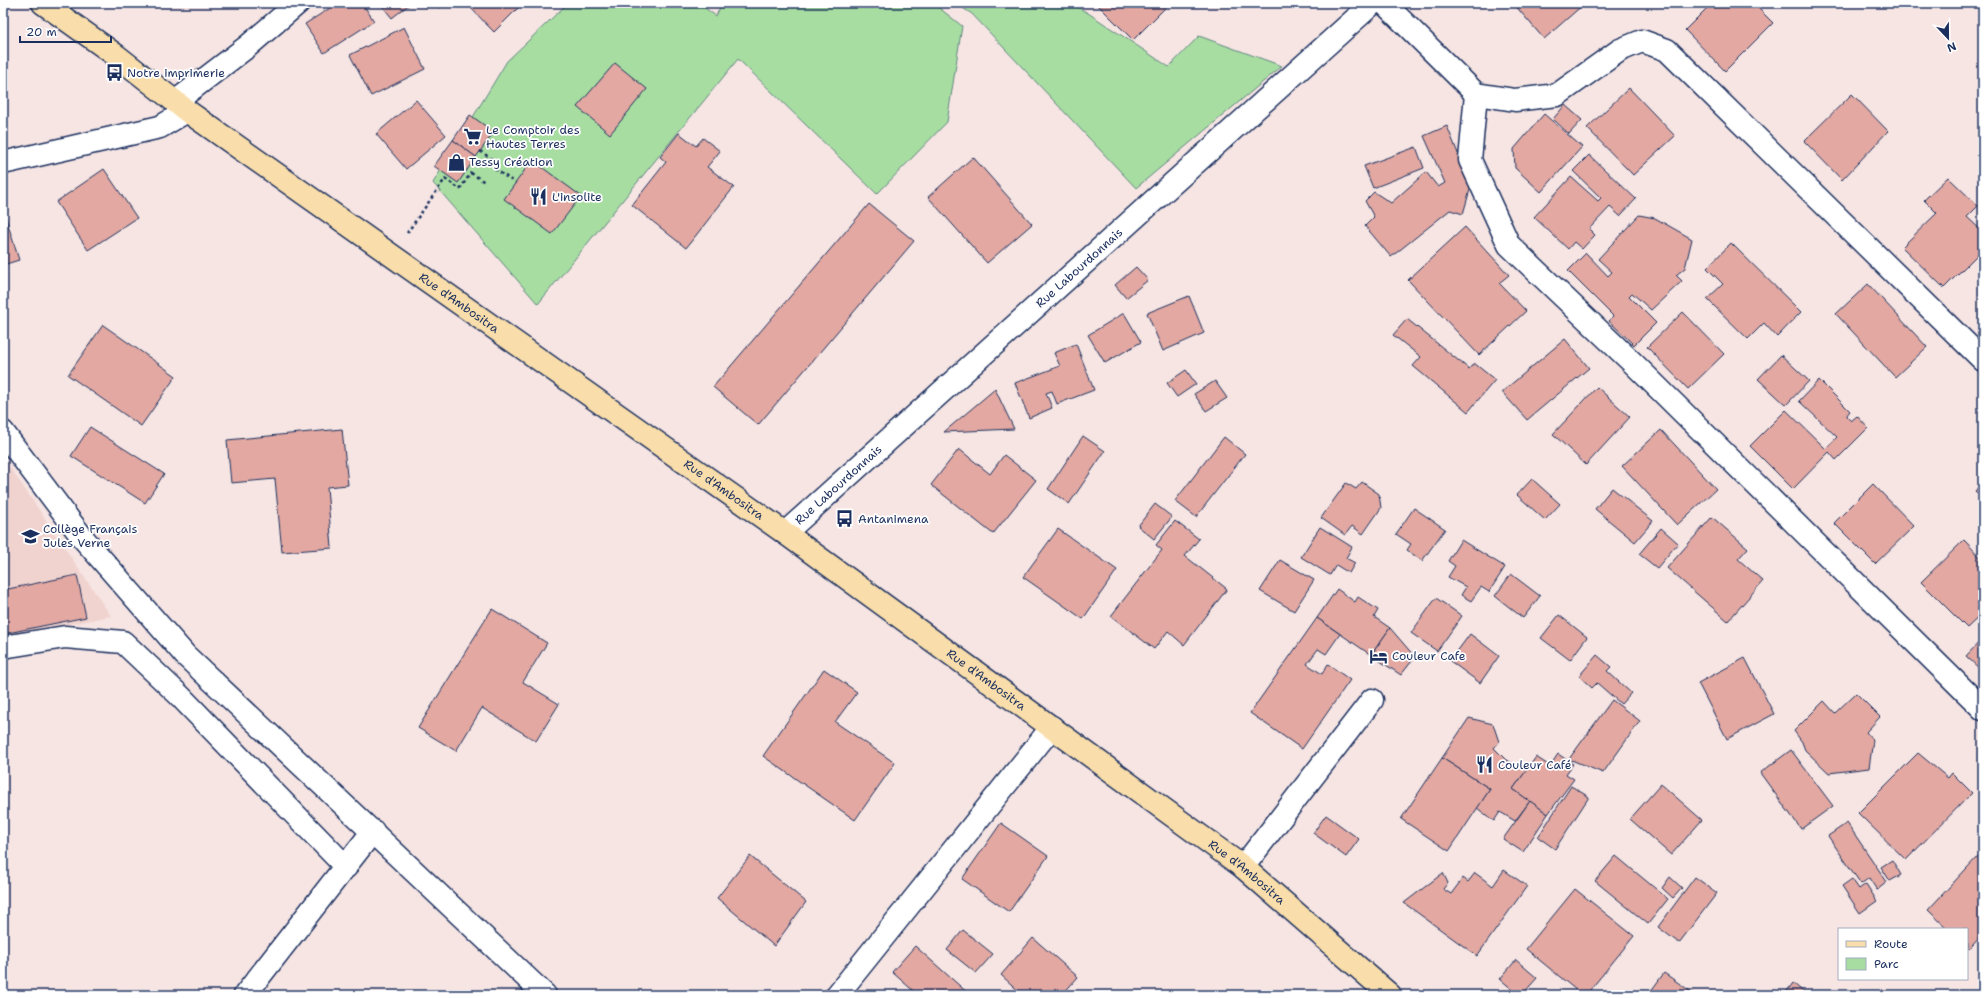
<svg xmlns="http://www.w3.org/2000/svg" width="1986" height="998" viewBox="0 0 1986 998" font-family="'Shantell Sans',sans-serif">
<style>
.built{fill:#f0d3cf}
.green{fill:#a7dda1;stroke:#618680}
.building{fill:#e2a8a1;stroke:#1b2f5e}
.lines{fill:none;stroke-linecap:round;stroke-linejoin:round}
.minor-casing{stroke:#1b2f5e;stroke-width:25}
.major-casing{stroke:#1b2f5e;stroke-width:25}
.path{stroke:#1b2f5e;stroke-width:2.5;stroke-dasharray:3 3;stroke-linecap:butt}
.minor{stroke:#fff;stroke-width:22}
.major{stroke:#f9deab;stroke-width:22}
.labels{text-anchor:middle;stroke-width:3.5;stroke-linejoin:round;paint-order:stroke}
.poi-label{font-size:12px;fill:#1b2f5e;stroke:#fff;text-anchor:start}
.street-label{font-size:12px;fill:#1b2f5e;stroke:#fff}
</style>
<rect width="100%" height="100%" fill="#f6e5e3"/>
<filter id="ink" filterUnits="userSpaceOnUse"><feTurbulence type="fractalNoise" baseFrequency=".025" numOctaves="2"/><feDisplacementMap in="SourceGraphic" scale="8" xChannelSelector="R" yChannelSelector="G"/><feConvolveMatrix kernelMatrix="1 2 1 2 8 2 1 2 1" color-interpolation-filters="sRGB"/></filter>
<g filter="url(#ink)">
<polygon class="built" points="3,457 111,616 3,637"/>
<g class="green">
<polygon points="568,3 698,3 716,16 722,3 933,3 962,26 947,122 877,194 738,59 538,304 433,183 507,61"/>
<polygon points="955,3 1070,3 1088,13 1169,67 1199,36 1282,66 1136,188 972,14"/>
</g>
<g class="building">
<polygon points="338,3 362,3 374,21 324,53 305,24"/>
<polygon points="380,3 411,3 392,18"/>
<polygon points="437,3 446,3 440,8"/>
<polygon points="466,3 523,3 494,32"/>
<polygon points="1096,3 1170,3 1133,40"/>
<polygon points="1513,3 1585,3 1544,39"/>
<polygon points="1712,3 1753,3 1773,23 1725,71 1685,30"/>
<polygon points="404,27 425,69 371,96 350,55"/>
<polygon points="615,63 647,89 610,134 577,107"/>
<polygon points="1629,88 1675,136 1633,175 1587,128"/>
<polygon points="1852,94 1888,131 1842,180 1804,141"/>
<polygon points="416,100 446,135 406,169 376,134"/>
<polygon points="1565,105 1582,120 1569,134 1553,119"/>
<polygon points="1544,114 1582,147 1541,192 1515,168 1514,149"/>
<polygon points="470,115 494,132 476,157 453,140"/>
<polygon points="1447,126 1471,186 1463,214 1450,210 1391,257 1365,226 1374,217 1365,201 1374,192 1391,203 1426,172 1438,187 1445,183 1424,136"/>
<polygon points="679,133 696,146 703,138 720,151 707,167 734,187 686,248 632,205 666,162 660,157"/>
<polygon points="453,140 476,157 458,183 434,166"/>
<polygon points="1416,147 1424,168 1373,188 1364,166"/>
<polygon points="1589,155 1636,199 1620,216 1610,207 1589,229 1595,235 1582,249 1574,242 1568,249 1534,217 1571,177 1598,201 1601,198 1573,171"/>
<polygon points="973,157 1032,224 987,263 928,197"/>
<polygon points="532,160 581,196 552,234 504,199"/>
<polygon points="104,169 137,218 88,250 56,202"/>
<polygon points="1948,177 1978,206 1967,217 1983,232 1983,249 1944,288 1902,247 1937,213 1924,200"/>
<polygon points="869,204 914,241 758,425 713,387"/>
<polygon points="5,215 19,260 3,265 3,216"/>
<polygon points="1639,215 1655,218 1692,239 1685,268 1676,275 1682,281 1651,310 1632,293 1629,296 1656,323 1634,345 1609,321 1613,316 1568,271 1586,253 1608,276 1612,272 1598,259"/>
<polygon points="1465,227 1509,275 1499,283 1526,311 1479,355 1408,280"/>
<polygon points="1731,243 1801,312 1777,337 1764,323 1748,339 1707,299 1723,284 1707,268"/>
<polygon points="1136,267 1148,280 1126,298 1115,285"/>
<polygon points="1868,284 1927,347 1895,377 1836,314"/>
<polygon points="1189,296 1204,333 1163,351 1147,313"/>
<polygon points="1683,312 1724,354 1688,389 1647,347"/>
<polygon points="1124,313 1141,342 1105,363 1088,335"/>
<polygon points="1407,319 1469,369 1474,363 1495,380 1468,412 1413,366 1421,357 1393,335"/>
<polygon points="103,325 176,376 141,426 68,375"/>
<polygon points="1565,339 1589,368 1527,420 1502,392"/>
<polygon points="1076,344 1094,390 1057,404 1052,391 1046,393 1052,408 1029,418 1015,383 1060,366 1054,353"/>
<polygon points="1781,355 1809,381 1786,405 1758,379"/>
<polygon points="1186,370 1196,384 1177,397 1167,383"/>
<polygon points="1819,380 1850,411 1846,416 1851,421 1857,416 1868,428 1836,460 1829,452 1793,489 1750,446 1786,410 1826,449 1837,437 1799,401"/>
<polygon points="1215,381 1227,398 1206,411 1194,394"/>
<polygon points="1597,387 1630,417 1586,465 1553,434"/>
<polygon points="995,389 1014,429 944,432"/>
<polygon points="90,427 164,474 145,503 71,456"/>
<polygon points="342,429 348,485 327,487 332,548 282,552 275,479 231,483 227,440"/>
<polygon points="1661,430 1716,489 1677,525 1622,466"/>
<polygon points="1083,436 1105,451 1069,504 1048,489"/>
<polygon points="1224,437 1245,454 1196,517 1175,501"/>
<polygon points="959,449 990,474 1004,455 1036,480 993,534 931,485"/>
<polygon points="1532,479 1560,504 1545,520 1517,495"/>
<polygon points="1362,482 1379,494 1381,508 1363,534 1352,526 1345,535 1321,518 1346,483 1356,489"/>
<polygon points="1983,482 1983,499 1975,491"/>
<polygon points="1873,484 1914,526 1875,564 1834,523"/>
<polygon points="1612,488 1653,521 1635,542 1595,509"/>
<polygon points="1155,504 1172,517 1154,539 1138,526"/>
<polygon points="1414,508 1445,529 1422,561 1407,550 1411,544 1396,534"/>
<polygon points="1712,517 1748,548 1738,559 1763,581 1728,621 1667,568"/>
<polygon points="1175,521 1199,539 1185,556 1227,589 1184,645 1168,631 1154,649 1111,616 1162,550 1156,545"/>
<polygon points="1320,527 1352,547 1346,558 1355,563 1349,573 1336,565 1330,575 1301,557"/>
<polygon points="1661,528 1678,543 1657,568 1639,554"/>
<polygon points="1058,529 1117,570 1083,619 1023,577"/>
<polygon points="1983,529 1983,537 1979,533"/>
<polygon points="1461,540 1505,567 1489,592 1481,587 1471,601 1461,595 1466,587 1448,577 1455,566 1448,561"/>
<polygon points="1964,540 1983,560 1983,613 1967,628 1921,582"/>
<polygon points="1280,560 1314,580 1294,611 1260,591"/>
<polygon points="1511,574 1540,596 1523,618 1495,596"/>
<polygon points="77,575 86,617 3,634 3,590"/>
<polygon points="1337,589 1355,602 1358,597 1378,610 1374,617 1390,628 1371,655 1317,618"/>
<polygon points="1436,598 1462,616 1437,651 1411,633"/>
<polygon points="492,609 547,643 523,682 559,704 536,741 482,708 456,751 418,728"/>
<polygon points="1559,615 1587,637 1570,660 1541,638"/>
<polygon points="1317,618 1340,634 1326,654 1318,649 1307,664 1322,674 1328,664 1350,680 1302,749 1250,713"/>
<polygon points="1390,628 1415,657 1401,675 1371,655"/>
<polygon points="1470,634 1499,656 1480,683 1450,661"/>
<polygon points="1983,638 1983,672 1966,656"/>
<polygon points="1597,655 1611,667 1607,671 1631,693 1621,704 1597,683 1592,688 1579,676"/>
<polygon points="1745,658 1774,714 1727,739 1698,683"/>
<polygon points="824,669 857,692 835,722 895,763 855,820 763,756"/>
<polygon points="1856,693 1880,717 1866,732 1873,740 1869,768 1829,773 1805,750 1802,742 1794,731 1824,701 1835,713"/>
<polygon points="1612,700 1640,721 1603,773 1569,759"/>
<polygon points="1469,718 1493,724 1499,742 1494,748 1506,760 1527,770 1513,789 1530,801 1515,821 1500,812 1494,821 1477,808 1490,789 1442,758"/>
<polygon points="1791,750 1833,806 1801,829 1760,773"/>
<polygon points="1918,753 1948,778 1952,773 1972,793 1906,860 1858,813"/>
<polygon points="1558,754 1573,764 1566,774 1574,779 1548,814 1513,789 1536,757 1550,766"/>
<polygon points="1442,758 1490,789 1449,851 1401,819"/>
<polygon points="1661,784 1702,820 1671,855 1630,819"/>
<polygon points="1571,786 1589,797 1555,849 1538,837"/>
<polygon points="1530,801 1548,814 1523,852 1503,839"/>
<polygon points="1326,815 1359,839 1346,857 1313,833"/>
<polygon points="1001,823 1048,856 1009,912 962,879"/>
<polygon points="1847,823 1887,882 1877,890 1869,878 1861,884 1828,836"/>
<polygon points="1979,855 1983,859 1983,934 1969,949 1967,947 1967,929 1948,929 1928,910"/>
<polygon points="750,856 806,902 774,946 717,898"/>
<polygon points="1616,856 1668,899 1648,924 1595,881"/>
<polygon points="1892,860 1901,875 1890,881 1881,867"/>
<polygon points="1504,870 1527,886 1477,956 1404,903 1443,873 1448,883 1443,889 1451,894 1463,878 1468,882 1475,873 1493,886"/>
<polygon points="1670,877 1682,888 1673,898 1662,888"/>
<polygon points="1695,877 1717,893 1679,943 1658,927"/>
<polygon points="1852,879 1859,889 1866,884 1877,901 1860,913 1842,886"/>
<polygon points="1575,889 1634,936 1586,995 1582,995 1526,949"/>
<polygon points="963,930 993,954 976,973 947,950"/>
<polygon points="1033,938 1078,977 1062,995 1023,995 1001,975"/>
<polygon points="915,946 970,995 918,995 892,972"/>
<polygon points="1516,960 1537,978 1522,995 1519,995 1500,979"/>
<polygon points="1664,973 1696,995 1648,995"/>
<polygon points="1793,983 1807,995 1784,995"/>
</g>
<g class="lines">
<defs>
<g id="minor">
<polyline points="1384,3 1476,94 1515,100 1557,95 1620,50 1642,41 1667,50 1983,360"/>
<polyline points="1476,94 1470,160 1509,245 1635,365 1983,709"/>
<polyline points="175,102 248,46 298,3"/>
<polyline points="3,163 160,127 187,111"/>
<polyline points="3,432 82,537 185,655 545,995"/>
<path id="s1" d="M785,533L1373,3"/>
<polyline points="3,647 65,637 123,642 179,695 346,867"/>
<polyline points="1243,867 1372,700"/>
<polyline points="245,995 373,831"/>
<polyline points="837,995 1052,727"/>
</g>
<g id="major">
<path id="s2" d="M43,3L117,56L187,111L785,533L1243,867L1390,995"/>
</g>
</defs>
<use href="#minor" class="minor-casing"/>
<use href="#major" class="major-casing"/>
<g class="path">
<polyline points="1974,3 1983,12"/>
<polyline points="480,151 499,164"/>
<polyline points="495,169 515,183"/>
<polyline points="471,173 486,183"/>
<polyline points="407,233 445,179 460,189 471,173 467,170"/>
</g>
<use href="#minor" class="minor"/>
<use href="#major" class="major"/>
</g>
</g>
<defs>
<symbol id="bus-bare" viewBox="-9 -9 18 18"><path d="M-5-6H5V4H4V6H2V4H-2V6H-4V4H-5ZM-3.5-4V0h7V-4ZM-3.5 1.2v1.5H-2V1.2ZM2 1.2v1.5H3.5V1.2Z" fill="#1b2f5e" stroke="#fff" stroke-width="2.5" paint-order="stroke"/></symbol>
<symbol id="supermarket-bare" viewBox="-9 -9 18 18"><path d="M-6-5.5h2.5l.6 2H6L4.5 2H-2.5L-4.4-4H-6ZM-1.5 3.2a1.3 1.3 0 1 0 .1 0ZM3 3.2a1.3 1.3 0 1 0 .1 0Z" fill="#1b2f5e" stroke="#fff" stroke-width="2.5" paint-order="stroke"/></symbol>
<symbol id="shop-bare" viewBox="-9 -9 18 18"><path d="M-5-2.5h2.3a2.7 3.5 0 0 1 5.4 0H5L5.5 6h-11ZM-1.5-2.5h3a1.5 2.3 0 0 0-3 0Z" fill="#1b2f5e" stroke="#fff" stroke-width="2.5" paint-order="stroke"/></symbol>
<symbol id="restaurant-bare" viewBox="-9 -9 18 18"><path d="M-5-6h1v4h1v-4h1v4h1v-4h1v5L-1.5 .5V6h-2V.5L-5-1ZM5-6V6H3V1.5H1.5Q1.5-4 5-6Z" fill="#1b2f5e" stroke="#fff" stroke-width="2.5" paint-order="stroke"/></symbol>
<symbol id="school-bare" viewBox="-9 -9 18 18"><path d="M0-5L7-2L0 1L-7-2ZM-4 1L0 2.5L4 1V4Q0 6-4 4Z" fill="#1b2f5e" stroke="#fff" stroke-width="2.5" paint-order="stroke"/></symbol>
<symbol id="hotel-bare" viewBox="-9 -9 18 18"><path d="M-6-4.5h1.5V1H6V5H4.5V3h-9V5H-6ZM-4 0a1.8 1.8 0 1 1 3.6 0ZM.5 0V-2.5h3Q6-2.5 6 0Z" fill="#1b2f5e" stroke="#fff" stroke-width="2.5" paint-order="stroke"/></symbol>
</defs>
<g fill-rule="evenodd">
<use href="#bus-bare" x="102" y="60" width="25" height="25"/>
<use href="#supermarket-bare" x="460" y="124" width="25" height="25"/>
<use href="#shop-bare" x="444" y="150" width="25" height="25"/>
<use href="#restaurant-bare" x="526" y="184" width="25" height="25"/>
<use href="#bus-bare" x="832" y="506" width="25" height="25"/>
<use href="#school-bare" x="18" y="524" width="25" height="25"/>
<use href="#hotel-bare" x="1366" y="644" width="25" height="25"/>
<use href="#restaurant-bare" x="1472" y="752" width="25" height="25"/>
</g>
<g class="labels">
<g class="poi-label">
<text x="127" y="77">Notre imprimerie</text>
<text x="486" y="134">Le Comptoir des<tspan x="486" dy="14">Hautes Terres</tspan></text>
<text x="469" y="166">Tessy Création</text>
<text x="552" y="201">L'insolite</text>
<text x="858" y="523">Antanimena</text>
<text x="43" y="533">Collège Français<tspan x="43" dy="14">Jules Verne</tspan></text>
<text x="1392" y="660">Couleur Cafe</text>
<text x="1498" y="769">Couleur Café</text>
</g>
<g class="street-label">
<text dy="4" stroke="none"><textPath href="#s1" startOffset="396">Rue Labourdonnais</textPath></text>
<text dy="4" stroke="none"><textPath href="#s2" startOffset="513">Rue d'Ambositra</textPath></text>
<text dy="4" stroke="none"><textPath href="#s1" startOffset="72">Rue Labourdonnais</textPath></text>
<text dy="4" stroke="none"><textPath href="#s2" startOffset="837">Rue d'Ambositra</textPath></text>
<text dy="4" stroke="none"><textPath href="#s2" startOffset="1161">Rue d'Ambositra</textPath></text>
<text dy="4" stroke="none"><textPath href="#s2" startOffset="1485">Rue d'Ambositra</textPath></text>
</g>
</g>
<rect width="1986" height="998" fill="none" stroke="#fff" stroke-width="16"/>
<rect x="8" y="8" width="1970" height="982" fill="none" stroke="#1b2f5e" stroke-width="1.5" filter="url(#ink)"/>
<rect x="1838" y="928" width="130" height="52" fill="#ffffff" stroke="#a4acbf"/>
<rect x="1846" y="941" width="20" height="6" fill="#f9deab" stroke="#a4acbf"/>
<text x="1874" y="948" font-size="12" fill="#1b2f5e">Route</text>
<rect x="1846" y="958" width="20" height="12" fill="#a7dda1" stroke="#a4acbf"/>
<text x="1874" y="968" font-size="12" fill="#1b2f5e">Parc</text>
<g transform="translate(1948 38) rotate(158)" stroke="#ffffff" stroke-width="3" paint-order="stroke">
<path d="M0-3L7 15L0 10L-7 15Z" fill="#1b2f5e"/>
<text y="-6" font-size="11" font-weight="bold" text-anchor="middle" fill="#1b2f5e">N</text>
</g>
<path d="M20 36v6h91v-6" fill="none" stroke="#1b2f5e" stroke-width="2"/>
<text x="26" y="36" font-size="12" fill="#1b2f5e" stroke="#ffffff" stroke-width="3" paint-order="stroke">20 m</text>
</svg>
